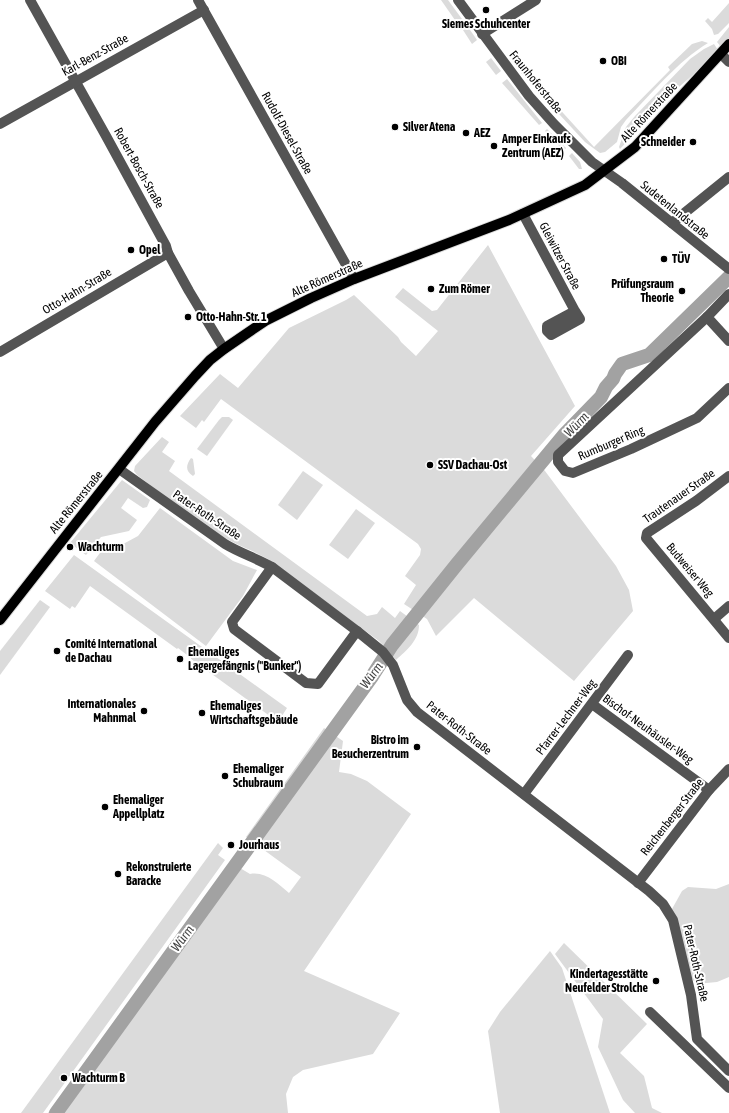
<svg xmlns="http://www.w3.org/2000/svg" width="729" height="1113" viewBox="0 0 729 1113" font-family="'Asap Condensed',sans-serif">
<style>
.green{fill:#dbdbdb}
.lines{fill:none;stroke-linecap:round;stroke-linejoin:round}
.river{stroke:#a2a2a2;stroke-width:14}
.major-casing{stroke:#dbdbdb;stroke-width:12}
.minor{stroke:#545454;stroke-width:10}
.major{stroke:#000;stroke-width:10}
.poi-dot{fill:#000;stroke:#fff;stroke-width:1.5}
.labels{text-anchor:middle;stroke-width:4;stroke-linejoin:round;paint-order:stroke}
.poi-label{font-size:12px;font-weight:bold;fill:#000;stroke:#fff;text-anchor:start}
.street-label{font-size:12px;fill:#000;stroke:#fff}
.water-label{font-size:13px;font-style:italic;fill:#434343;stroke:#fff}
</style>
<rect width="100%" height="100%" fill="#fff"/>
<g class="green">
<polygon points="441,0 448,0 462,19 457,23"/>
<polygon points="729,3 729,23 718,34 714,35 712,29 705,21 708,18 712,22"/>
<polygon points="468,27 477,40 472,44 463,30"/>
<polygon points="729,27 729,38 721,47 717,42"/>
<path d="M702,41L708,43C678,61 651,94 626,120L621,127L617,142L605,152L600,153L585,142L521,73L524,70L594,147L670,70L668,67L692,44Z"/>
<polygon points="714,44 718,50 709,61 672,93 620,149 619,147 626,127 635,116 690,59 704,49"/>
<polygon points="491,58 501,71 496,75 486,62"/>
<polygon points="507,79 542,123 539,125 502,83"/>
<polygon points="547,129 566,148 564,151 545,131"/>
<polygon points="572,153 580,162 582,169 579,169 569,156"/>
<polygon points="488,245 575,406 531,456 545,471 616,566 629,590 633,611 574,681 474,598 436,636 427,619 404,604 416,585 405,576 420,555 421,549 418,544 221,399 204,422 202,420 196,428 180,416 220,374 238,388 289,328 346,300 354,295 398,337 401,342 416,356 438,331 395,297 403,288 432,311 437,310"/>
<polygon points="222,417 229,417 233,420 207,456 197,449 219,420"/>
<path d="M162,437L169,442L162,452L175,461L169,471L367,616L377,614L382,607L395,618L400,611L419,625C419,640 407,650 396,660L379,641L268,559C250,549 231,543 214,531C187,514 162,494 137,475L134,471L135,466Z"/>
<path d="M191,458L193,459L195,474L193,476C185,471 186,465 191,458Z"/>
<polygon points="303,471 323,485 297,520 278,505"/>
<polygon points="122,480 150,500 147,507 143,508 128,498 121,508 137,520 129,531 101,537 86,555 70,543"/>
<polygon points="160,508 233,561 257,570 243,596 206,646 94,561 105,546 125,543 138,536"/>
<polygon points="356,509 375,523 348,559 329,545"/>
<polygon points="74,555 287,708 278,722 191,659 191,658 178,648 177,649 90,586 75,608 72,606 70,609 45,591"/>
<polygon points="40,600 50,607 0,675 0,651"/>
<path d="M324,728L343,741L339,772L351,774L367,781L411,814L304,971L400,1013L373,1054L303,1070L293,1077L286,1094L288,1113H48L230,862L250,874C266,871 278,884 289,893L301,877L246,837Z"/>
<polygon points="218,843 223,848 218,855 225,860 43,1113 21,1113"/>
<polygon points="729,884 729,977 717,982 696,984 691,977 672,909 682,891 688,887 716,889"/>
<polygon points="564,943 647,1024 620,1053 644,1076 652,1108 662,1113 635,1113 623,1100 598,1047 603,1019 555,954"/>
<polygon points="550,951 562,968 610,1113 500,1113 488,1031 500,1012"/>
</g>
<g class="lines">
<polyline class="river" points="56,1113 371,678 392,645 457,564 564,435 601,397 606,387 613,379 615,374 622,364 649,355 729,277"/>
<defs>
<polyline id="major" points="0,620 155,422 195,376 210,360 224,349 265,321 311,298 354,279 509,220 585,185 635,147 729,44"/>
</defs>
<use href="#major" class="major-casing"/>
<g class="minor">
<polyline points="30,0 106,136 166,246 168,253 189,291 224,349"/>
<polyline points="198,0 354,279"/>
<polyline points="458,0 529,96 554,124 592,162 622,183 729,269"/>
<polyline points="482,34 536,0"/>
<polyline points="721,54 729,62"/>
<polyline points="0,124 204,10"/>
<polyline points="523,214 575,311 547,326 547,331 551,335 580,319 575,311"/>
<polyline points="672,223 729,177"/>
<polyline points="729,294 707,317 729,341"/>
<polyline points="707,317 558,455 558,462 565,471 573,473 631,449 697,418 729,388"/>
<polyline points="0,352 168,253"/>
<path d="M119,469L225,544C240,553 256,558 272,567L357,631L383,652L393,665L407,700L417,712L649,891L663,904L673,920L691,995L697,1039L729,1071"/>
<polyline points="729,476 696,501 647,533 646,538 729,638"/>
<polyline points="272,567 232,622 234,629 306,683 318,684 357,631"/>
<polyline points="714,619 729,606"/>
<polyline points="592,704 709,790"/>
<polyline points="524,794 628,655"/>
<polyline points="638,883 709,790 729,769"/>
<polyline points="650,1012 729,1088"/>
</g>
<use href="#major" class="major"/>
</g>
<g class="poi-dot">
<circle cx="486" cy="10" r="4"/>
<circle cx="603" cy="61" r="4"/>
<circle cx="395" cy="127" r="4"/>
<circle cx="466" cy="133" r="4"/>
<circle cx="693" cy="142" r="4"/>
<circle cx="494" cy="146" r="4"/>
<circle cx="131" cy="250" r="4"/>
<circle cx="664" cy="259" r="4"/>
<circle cx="431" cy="289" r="4"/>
<circle cx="682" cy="291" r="4"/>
<circle cx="188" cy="317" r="4"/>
<circle cx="430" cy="465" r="4"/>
<circle cx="70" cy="547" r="4"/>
<circle cx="57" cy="651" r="4"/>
<circle cx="180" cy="659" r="4"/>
<circle cx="144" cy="711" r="4"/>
<circle cx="202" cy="713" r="4"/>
<circle cx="417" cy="747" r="4"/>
<circle cx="225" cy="776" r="4"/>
<circle cx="105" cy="807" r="4"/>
<circle cx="231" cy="845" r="4"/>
<circle cx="118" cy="874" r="4"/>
<circle cx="656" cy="981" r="4"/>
<circle cx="64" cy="1078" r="4"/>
</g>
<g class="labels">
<g class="poi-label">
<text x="486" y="28" text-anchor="middle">Siemes Schuhcenter</text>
<text x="611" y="65">OBI</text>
<text x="403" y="131">Silver Atena</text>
<text x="474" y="137">AEZ</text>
<text x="502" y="143">Amper Einkaufs<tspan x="502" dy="14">Zentrum (AEZ)</tspan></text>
<text x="685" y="146" text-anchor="end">Schneider</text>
<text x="139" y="254">Opel</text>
<text x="672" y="263">TÜV</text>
<text x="674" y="288" text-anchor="end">Prüfungsraum<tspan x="674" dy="14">Theorie</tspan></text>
<text x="439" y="293">Zum Römer</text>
<text x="196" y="321">Otto-Hahn-Str. 1</text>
<text x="438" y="469">SSV Dachau-Ost</text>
<text x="78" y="551">Wachturm</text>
<text x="65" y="648">Comité International<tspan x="65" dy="14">de Dachau</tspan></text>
<text x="188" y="656">Ehemaliges<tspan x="188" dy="14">Lagergefängnis ("Bunker")</tspan></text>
<text x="136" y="708" text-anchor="end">Internationales<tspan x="136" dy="14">Mahnmal</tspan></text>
<text x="210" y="710">Ehemaliges<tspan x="210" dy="14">Wirtschaftsgebäude</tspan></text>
<text x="409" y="744" text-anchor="end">Bistro im<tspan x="409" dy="14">Besucherzentrum</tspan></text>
<text x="233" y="773">Ehemaliger<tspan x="233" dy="14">Schubraum</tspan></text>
<text x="113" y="804">Ehemaliger<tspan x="113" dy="14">Appellplatz</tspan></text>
<text x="239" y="849">Jourhaus</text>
<text x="126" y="871">Rekonstruierte<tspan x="126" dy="14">Baracke</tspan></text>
<text x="648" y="978" text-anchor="end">Kindertagesstätte<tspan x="648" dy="14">Neufelder Strolche</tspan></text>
<text x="72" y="1082">Wachturm B</text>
</g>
<g class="street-label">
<text transform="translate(95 55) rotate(-29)" y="4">Karl-Benz-Straße</text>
<text transform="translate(536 82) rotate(51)" y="4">Fraunhoferstraße</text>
<text transform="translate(649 112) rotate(-47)" y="4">Alte Römerstraße</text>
<text transform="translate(287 133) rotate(61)" y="4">Rudolf-Diesel-Straße</text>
<text transform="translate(139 168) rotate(61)" y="4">Robert-Bosch-Straße</text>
<text transform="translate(675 210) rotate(39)" y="4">Sudetenlandstraße</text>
<text transform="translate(560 256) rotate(62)" y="4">Gleiwitzer Straße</text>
<text transform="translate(327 278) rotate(-24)" y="4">Alte Römerstraße</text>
<text transform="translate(77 291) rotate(-31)" y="4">Otto-Hahn-Straße</text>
<text transform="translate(611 443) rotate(-23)" y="4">Rumburger Ring</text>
<text transform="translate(679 496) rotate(-35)" y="4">Trautenauer Straße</text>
<text transform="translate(76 502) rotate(-51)" y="4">Alte Römerstraße</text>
<text transform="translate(207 515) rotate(34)" y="4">Pater-Roth-Straße</text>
<text transform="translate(690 570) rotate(50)" y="4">Budweiser Weg</text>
<text transform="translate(566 717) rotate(-53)" y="4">Pfarrer-Lechner-Weg</text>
<text transform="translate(459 728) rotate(38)" y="4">Pater-Roth-Straße</text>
<text transform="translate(648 729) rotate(36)" y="4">Bischof-Neuhäusler-Weg</text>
<text transform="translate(672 817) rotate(-52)" y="4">Reichenberger Straße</text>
<text transform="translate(696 963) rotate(77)" y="4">Pater-Roth-Straße</text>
</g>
<g class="water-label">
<text transform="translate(576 424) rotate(-46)" y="5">Würm</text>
<text transform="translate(371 675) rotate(-54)" y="5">Würm</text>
<text transform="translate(182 938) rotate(-54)" y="5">Würm</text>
</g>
</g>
</svg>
